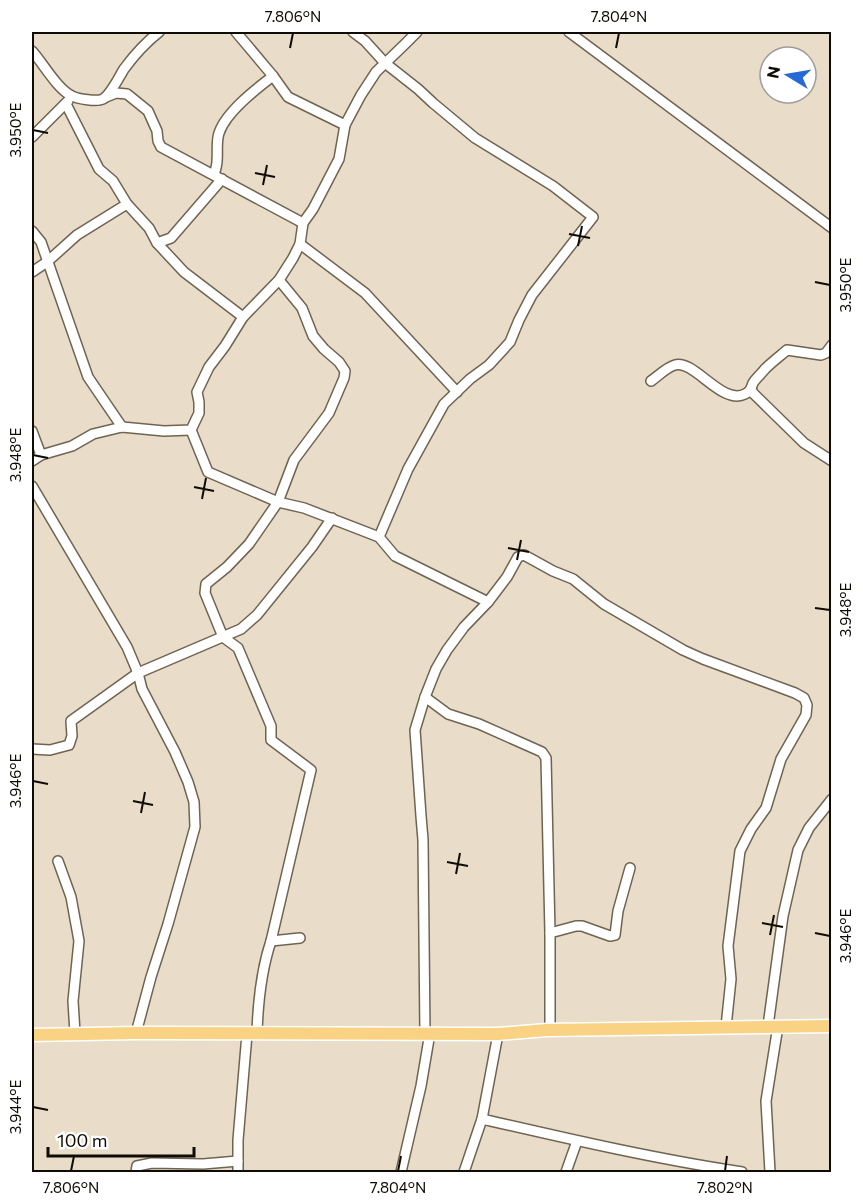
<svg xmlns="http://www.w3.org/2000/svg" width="863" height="1204" viewBox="0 0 863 1204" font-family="Commissioner,sans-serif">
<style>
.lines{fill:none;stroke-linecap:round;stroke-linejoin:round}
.minor-casing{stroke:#6f6452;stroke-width:12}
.major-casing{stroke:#fff;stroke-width:15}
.minor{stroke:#fff;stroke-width:9}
.major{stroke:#f9d284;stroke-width:12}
.ticks{fill:none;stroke:#0f0b05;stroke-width:2}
.neatline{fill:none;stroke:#0f0b05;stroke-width:2}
.ticks-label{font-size:15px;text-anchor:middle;fill:#0f0b05}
</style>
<rect width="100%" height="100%" fill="#e9dcc8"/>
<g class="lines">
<defs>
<g id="minor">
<polyline points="236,32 273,76 288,97 345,125"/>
<polyline points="353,32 365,41 385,63 418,89 433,103 475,138 553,186 593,217 532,295 519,320 510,342 489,365 470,379 444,404 408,469 379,537"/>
<polyline points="569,32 832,228"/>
<path d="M32,51C43,63 57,89 72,96C78,99 97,102 103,99C111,94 119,77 124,69C135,54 145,43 159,32"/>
<polyline points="106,97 116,93 127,94 148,111 157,131 158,141 161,147 303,223"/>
<polyline points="66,104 99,169 113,181 127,204 149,228 157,243 184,272 243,317"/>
<polyline points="32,137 68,101"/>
<path d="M214,175C215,171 217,166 217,161C218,152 216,142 219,133C226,112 256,89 273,76"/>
<polyline points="32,231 41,242 88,377 122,427"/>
<polyline points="157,243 171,238 222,179"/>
<polyline points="300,244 365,293 457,392"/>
<polyline points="32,272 47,262 77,235 127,204"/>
<path d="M651,381C658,376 667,367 675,365C694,359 722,406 745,394C751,391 751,388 753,383C756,378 762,373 765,369C772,362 780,356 787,350L821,355L826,353L832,345"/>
<polyline points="751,389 753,393 804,443 832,461"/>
<polyline points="191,430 208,472 278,502 304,508 379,537 395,556 488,602"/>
<polyline points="32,431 41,455"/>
<polyline points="32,461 41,455 72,446 93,434 122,427 164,431 191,430 199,413 199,402 197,392 209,367 225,346 243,317 279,280 293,258 300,244 303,223 313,209 339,159 345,125 361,95 376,72 405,44 417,32"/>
<polyline points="32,486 127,647 138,673 142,689 175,752 188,782 194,802 195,827 168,924 151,977 136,1033"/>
<polyline points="425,697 448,714 479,724 542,752 546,758 550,933 550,1030"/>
<polyline points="32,749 50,750 69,745 72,736 71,721 138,673 241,629 257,615 312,547 332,518"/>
<polyline points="58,861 71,897 79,941 73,1001 75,1033"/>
<polyline points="550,933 576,926 582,926 610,936 615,935 618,911 630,868"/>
<polyline points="271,941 300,938"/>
<polyline points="768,1026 783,916 798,850 809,828 832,799"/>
<path d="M257,1033C258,1001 261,971 271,941L311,770L271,740V726L238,648L223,637L205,593L206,584L227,567L249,544L278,502L294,460L329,413L344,378L345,371L339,362L324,349L313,336L302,308L279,280"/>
<polyline points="425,1034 423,840 421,816 415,730 425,697 436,669 447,650 464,627 488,602 507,577 518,557 524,555 553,571 573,579 604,604 683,650 703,659 795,693 804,698 807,705 806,715 781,759 766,808 751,829 740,851 728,946 731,979 726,1027"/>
<path d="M482,1119C569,1139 655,1159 742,1172"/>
<polyline points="136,1172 137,1166 152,1163 203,1164 238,1161"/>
<polyline points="238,1172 238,1140 247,1034"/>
<polyline points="401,1172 421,1086 430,1033"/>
<polyline points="464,1172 482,1119 498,1034"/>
<polyline points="566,1172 577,1141"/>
<polyline points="770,1172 766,1101 778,1026"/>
</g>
<polyline id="major" points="32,1035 136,1033 498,1034 547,1030 832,1026"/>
</defs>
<use href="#minor" class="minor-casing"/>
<use href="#major" class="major-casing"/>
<use href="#minor" class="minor"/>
<use href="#major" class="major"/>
</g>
<path class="ticks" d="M290,48L293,33M616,48L619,33M33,130L48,133M255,173L275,177M263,185L267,165M569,234L590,238M578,246L582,226M815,282L830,285M33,455L48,458M194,487L214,491M202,499L206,478M508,548L529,552M517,560L521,540M815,608L830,610M33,781L48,784M133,801L153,805M141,813L145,792M447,862L468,866M456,874L460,853M762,923L783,927M815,933L830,936M770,935L774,915M33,1107L48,1110M71,1171L74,1156M398,1171L401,1156M725,1171L727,1156"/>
<rect width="863" height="1204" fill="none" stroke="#ffffff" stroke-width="66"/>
<g transform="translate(788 75) rotate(281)"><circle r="28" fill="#ffffff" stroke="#9f9d9b" stroke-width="1.5"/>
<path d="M0-4.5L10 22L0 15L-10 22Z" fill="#2469d5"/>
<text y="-9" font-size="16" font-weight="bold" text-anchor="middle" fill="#0f0b05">N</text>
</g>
<path d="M48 1147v9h146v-9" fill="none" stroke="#0f0b05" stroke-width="3"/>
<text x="57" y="1147" font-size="18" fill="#0f0b05" stroke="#ffffff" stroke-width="4.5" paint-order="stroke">100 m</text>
<rect x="33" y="33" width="797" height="1138" class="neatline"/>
<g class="ticks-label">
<text x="293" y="22">7.806°N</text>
<text x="619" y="22">7.804°N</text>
<text transform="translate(16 130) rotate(-90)" y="5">3.950°E</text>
<text transform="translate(846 285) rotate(-90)" y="5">3.950°E</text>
<text transform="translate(16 455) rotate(-90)" y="5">3.948°E</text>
<text transform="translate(846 610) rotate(-90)" y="5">3.948°E</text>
<text transform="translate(16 781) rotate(-90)" y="5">3.946°E</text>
<text transform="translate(846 936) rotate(-90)" y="5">3.946°E</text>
<text transform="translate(16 1107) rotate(-90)" y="5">3.944°E</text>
<text x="71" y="1193">7.806°N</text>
<text x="398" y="1193">7.804°N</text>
<text x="725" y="1193">7.802°N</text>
</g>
</svg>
